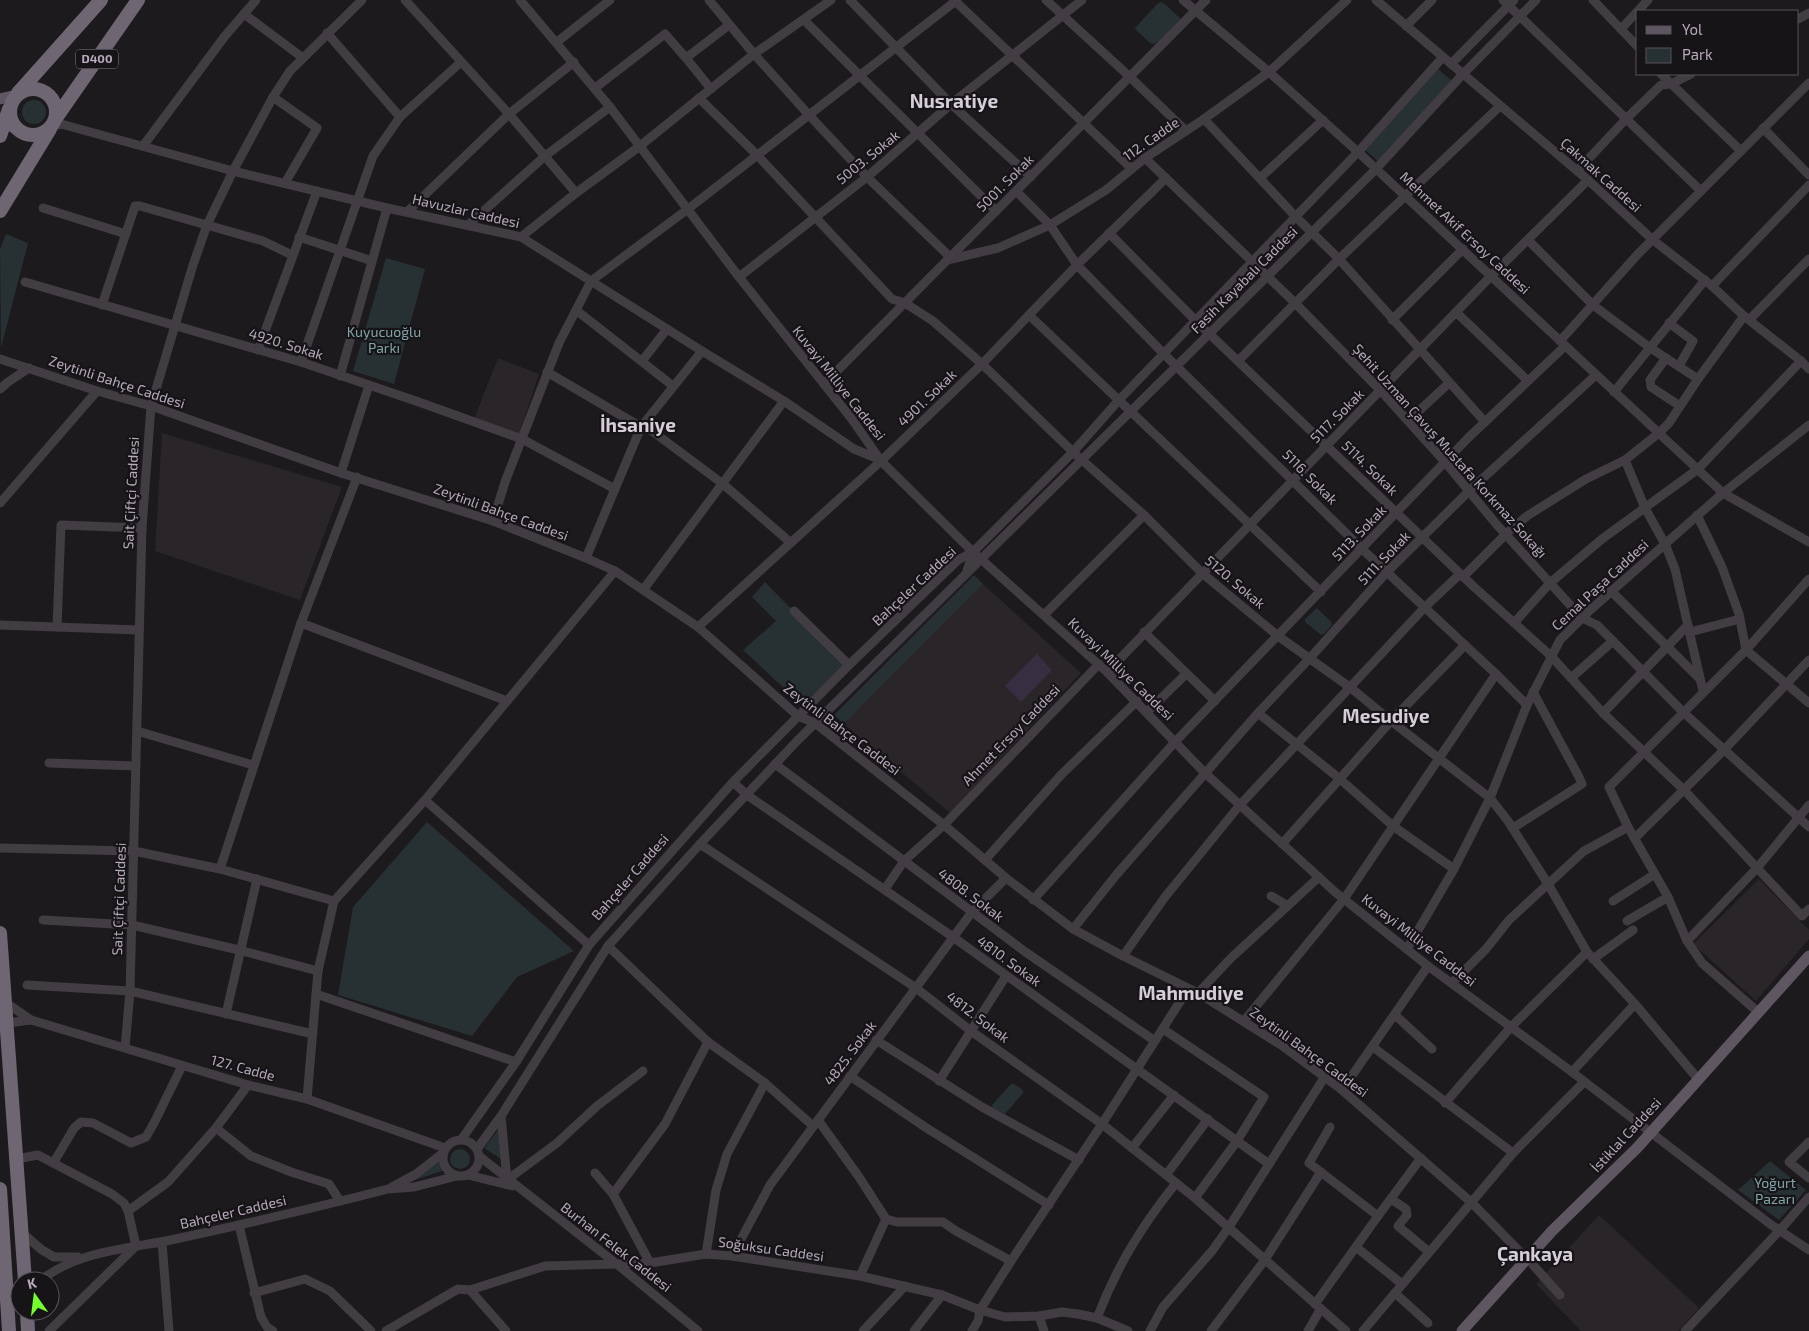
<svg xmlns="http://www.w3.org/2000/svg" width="1809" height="1331" viewBox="0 0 1809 1331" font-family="'Exo 2',sans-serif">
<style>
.built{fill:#292529}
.green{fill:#273032}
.water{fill:#372e42}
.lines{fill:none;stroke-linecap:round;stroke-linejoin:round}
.minor{stroke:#423c43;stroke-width:9}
.major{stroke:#5e5661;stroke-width:11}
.highway{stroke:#6f6673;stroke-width:14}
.labels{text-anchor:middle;stroke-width:4.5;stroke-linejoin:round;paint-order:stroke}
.shield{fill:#171417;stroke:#877e8a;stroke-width:1}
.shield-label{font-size:12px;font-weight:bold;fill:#b7abbc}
.street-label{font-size:14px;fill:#b7abbc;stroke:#171417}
.park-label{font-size:14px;fill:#81a6a9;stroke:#171417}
.district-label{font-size:19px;font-weight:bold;fill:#d5cdd8;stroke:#171417}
</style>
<rect width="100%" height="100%" fill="#1c1a1c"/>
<g class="built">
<polygon points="498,358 539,374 519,434 474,419"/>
<polygon points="162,433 342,487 300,600 155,551"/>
<polygon points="983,584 1081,673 950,813 844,724"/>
<polygon points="1759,879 1809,930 1809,939 1756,1001 1693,944"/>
<polygon points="1599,1215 1699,1308 1678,1331 1581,1331 1536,1284"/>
</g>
<g class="green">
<polygon points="1161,2 1165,4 1181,19 1180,22 1160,41 1154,44 1150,43 1136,30 1135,28 1157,4"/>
<polygon points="1437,68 1452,81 1379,162 1364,149"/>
<circle cx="34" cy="112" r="12"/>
<polygon points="6,234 28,243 1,348 0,249"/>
<polygon points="386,258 425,269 394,384 353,371"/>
<polygon points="974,575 983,584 844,724 834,715"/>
<polygon points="765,582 845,664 802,705 743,650 776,621 752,597"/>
<polygon points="1317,608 1331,622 1332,625 1324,634 1321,635 1305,622 1305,619"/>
<polygon points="427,822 574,951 517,977 472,1036 338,995 353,907"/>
<polygon points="1011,1084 1014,1084 1023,1090 1023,1093 1005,1114 993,1108 992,1105"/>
<polygon points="498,1130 501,1159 484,1148"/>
<circle cx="460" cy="1159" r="10"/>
<polygon points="1770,1161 1806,1190 1779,1220 1738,1190"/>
<polygon points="439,1162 442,1171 412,1181"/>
</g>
<polygon class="water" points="1037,654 1052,670 1021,702 1005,686"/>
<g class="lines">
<g class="minor">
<polyline points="405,0 509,114 576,193"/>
<polyline points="520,0 610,107 739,277 851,418 881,461 973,552 1107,672 1205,773 1335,892 1428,966 1572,1072 1770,1224 1809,1250"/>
<polyline points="709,0 754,54 808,114 867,177 950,257"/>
<polyline points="850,0 951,104 1031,177"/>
<polyline points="954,0 1132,169"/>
<polyline points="1046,0 1130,77 1186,131"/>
<polyline points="1183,0 1269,72 1358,152 1723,493 1809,542"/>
<polyline points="1376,0 1588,180 1653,240 1712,286 1744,316 1801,361 1809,369"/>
<polyline points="1503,0 1701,191"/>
<polyline points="1593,0 1638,47"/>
<polyline points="244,14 303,58"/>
<polyline points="1798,19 1809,13"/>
<polyline points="804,20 996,211"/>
<polyline points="1406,26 1432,0"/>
<polyline points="1621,29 1648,0"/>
<polyline points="327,33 400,117"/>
<polyline points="557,42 610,0"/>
<polyline points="686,58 711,89"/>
<polyline points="1451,64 1514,0"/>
<polyline points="1661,74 1741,151"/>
<polyline points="595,88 665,34 686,58 729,25"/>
<polyline points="273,97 317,128 285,183"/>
<polyline points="699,98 757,155 892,299 905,303 933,321 982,364 1073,452 1144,515 1202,573 1278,636 1351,688 1391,721 1490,798 1508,821 1548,884 1587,952 1635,1004 1698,1079"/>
<polyline points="1204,119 1296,217 1339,259 1485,422"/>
<polyline points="52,126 61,124 233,171 387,208 521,237 702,351 784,401 854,449 881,460"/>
<polyline points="1763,128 1809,175"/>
<polyline points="143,146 225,36 256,0"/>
<polyline points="1145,158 1295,303 1381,391 1445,462 1497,525 1582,618 1597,625 1683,712 1809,827"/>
<polyline points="1577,171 1626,119 1661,85 1671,84 1691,74"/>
<polyline points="1260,178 1323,120"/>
<polyline points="1016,191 1050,225 1077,265 1164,354 1362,549 1496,674 1527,705"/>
<polyline points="43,208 126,234"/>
<polyline points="407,212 509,114 574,62"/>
<polyline points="468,225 545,156 610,107"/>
<polyline points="1109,233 1196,321 1473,586 1551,656 1603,713 1684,790 1802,916 1809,909"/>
<polyline points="299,237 372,261"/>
<polyline points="521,237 576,193 640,146 754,54 831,0"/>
<polyline points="1528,240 1593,305 1649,347 1698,379"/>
<polyline points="947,260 998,248 1050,225 1106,190 1145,158 1204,119 1269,72 1347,0"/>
<polyline points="739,277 867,177 951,104 1082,0"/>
<polyline points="25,282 301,362 416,401 522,439 615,489"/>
<polyline points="1712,286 1809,185"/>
<polyline points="102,305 135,206 140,206 263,241 292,255"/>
<polyline points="576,310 673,386"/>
<polyline points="1456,312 1528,381"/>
<polyline points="1029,315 1321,592"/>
<polyline points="1750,319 1809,259"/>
<polyline points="1392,320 1463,249"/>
<polyline points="1669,323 1693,341 1679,366"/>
<polyline points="1560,341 1638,254 1809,83"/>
<polyline points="258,350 317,191"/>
<polyline points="1666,358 1650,380 1651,387 1680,406"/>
<polyline points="0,359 97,391 151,406 341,473 493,521 586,558 615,571 698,627 798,716 815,723 944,825 1006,878 1073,929 1123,956 1198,993 1281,1045 1342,1090 1472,1203 1526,1258"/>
<polyline points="642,361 667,329"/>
<polyline points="1238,361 1339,259 1500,106"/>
<polyline points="301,362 373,156 400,117 461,62"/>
<polyline points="547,372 641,427 652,431 723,484 791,543"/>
<polyline points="340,376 387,208"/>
<polyline points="824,384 1206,0"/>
<polyline points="0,389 8,382 29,368"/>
<polyline points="1614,392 1705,280"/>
<polyline points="1408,421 1449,383"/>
<polyline points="1625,460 1645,508 1665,544 1675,569 1703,691"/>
<polyline points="341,473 369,385"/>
<polyline points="0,503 97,391"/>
<polyline points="1697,515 1722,567 1739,614 1746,650 1809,703"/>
<polyline points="493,521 505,482 559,343 591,281 688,209 957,0"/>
<polyline points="586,558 641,427 702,351"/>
<polyline points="966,574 1376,169 1463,74 1536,0"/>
<polyline points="1463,577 1506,534 1527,516 1586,479 1625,460 1659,433 1669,423 1698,379 1744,316"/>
<polyline points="643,590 784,401"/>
<polyline points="1611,591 1700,679"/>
<polyline points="794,611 849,665"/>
<polyline points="1044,615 1144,515"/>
<polyline points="301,623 507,701"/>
<polyline points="1514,623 1550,583 1602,539 1698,469 1801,361"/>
<polyline points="0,625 139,630"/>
<polyline points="57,627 61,525 142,528"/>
<polyline points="698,627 881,461 982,364 1077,265 1166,178"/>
<polyline points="1144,632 1215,701"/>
<polyline points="1690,632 1740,619"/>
<polyline points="1107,672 1492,275 1588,180"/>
<polyline points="1571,678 1613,641"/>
<polyline points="1147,712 1186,674"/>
<polyline points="1258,713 1340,779 1393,826 1454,869"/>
<polyline points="1603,713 1688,625"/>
<polyline points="137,731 253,765"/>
<polyline points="49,763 136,766"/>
<polyline points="775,764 1024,951 1155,1041"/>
<polyline points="733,782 747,795 953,937 1269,1164"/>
<polyline points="425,800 589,945"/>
<polyline points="1513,828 1582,784 1579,777 1533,692"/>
<polyline points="1635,838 1724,750 1809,660"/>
<polyline points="700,844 916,988 971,1031 1102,1124 1195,1198 1346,1331"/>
<polyline points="1282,844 1391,721 1465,645"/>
<polyline points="0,848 134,851 220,869 334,901"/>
<polyline points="985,860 1061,775 1137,701"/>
<polyline points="220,869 301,623 357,477"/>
<polyline points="885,889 904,861 944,825 1099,664"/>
<polyline points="1271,896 1288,906"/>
<polyline points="1033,900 1175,742 1468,438 1565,346"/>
<polyline points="1613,901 1655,874"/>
<polyline points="43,920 132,925 239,950 318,971"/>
<polyline points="1627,921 1668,897"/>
<polyline points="1073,929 1117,874 1258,713 1310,658 1387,572 1469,491 1596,375"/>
<polyline points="1687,941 1758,867 1809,805"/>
<polyline points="608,946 708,1042 765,1083 813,1126"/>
<polyline points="1407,949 1454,869 1490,798 1527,705 1560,640 1589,611 1723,493 1809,425"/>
<polyline points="1123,956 1165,897 1239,806 1425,607 1460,574"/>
<polyline points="1593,959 1633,930"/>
<polyline points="1452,983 1486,949 1509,920 1584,851 1628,827"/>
<polyline points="27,985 130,991 313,1034"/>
<polyline points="1198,993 1231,958 1319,877"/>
<polyline points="316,994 516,1062"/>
<polyline points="2,1000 31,1020 248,1085 307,1099 445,1148"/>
<polyline points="1758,1012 1702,963 1687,941 1668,897 1628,827 1609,787 1746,650 1809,579"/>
<polyline points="226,1014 257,879"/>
<polyline points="1395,1015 1432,1049"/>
<polyline points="2,1020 7,1023 31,1020"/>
<polyline points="1244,1021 1344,899 1496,674"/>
<polyline points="1163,1029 1264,1097 1237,1141 1195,1198"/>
<polyline points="876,1040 982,1107 1079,1160"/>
<polyline points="1373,1047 1513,1153"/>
<polyline points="125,1048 130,991 142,528 151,406 193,265 207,225 233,171 273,97 290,71 362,0"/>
<polyline points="1572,1072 1635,1004"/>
<polyline points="850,1076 925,1127 1049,1205"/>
<polyline points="939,1081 1006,976"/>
<polyline points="1342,1090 1428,966"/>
<polyline points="307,1099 318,971 334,901 425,800 615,571"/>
<polyline points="1445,1103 1511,1027 1587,952"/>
<polyline points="501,1116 507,1180"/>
<polyline points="818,1120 859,1177 886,1219 897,1222 943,1222 956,1231 1011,1261"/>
<polyline points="1330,1127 1309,1163 1378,1216"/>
<polyline points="216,1128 251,1156 291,1172 329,1184 340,1201"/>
<circle cx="461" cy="1158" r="18"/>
<polyline points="461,1140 516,1062 589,945 733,782 849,665 958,560 973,552 1073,452 1118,401 1358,152 1443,57"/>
<polyline points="1809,1142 1789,1162 1809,1178"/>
<polyline points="1132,1148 1174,1095"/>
<polyline points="477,1149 501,1116 608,946 700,844 797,741 966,574 973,552"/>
<polyline points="479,1156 618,1265 698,1331"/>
<polyline points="16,1159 38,1155 112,1194 124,1203 128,1211 136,1246 49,1331"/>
<polyline points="54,1162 74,1128 81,1122 93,1123 131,1143 146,1137 154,1123 182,1066"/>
<polyline points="595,1173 613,1194 650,1263"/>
<polyline points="468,1175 513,1186"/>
<polyline points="1166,1175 1208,1119"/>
<polyline points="507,1180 557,1143 597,1106 643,1071"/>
<polyline points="392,1187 416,1174 443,1153"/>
<polyline points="613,1194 665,1124 708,1042"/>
<polyline points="1391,1199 1406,1209 1407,1215 1398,1226 1429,1252"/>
<polyline points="128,1211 168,1182 216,1128 248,1085"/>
<polyline points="239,1225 261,1317 267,1327 273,1331"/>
<polyline points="21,1232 42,1250 54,1257 78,1257"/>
<polyline points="162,1242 169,1331"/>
<polyline points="1356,1247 1402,1284"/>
<polyline points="706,1254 716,1190 727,1154 765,1083"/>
<polyline points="732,1256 770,1185 972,912 1006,878"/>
<polyline points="1533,1265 1560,1295"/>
<polyline points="860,1276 886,1219"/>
<path d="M40,1281C79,1249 133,1249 180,1238C249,1223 319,1207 388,1189L414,1187L457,1176"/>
<polyline points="470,1290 506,1331"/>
<polyline points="254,1293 305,1279 330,1291 371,1331"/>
<polyline points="1395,1293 1428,1323"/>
<polyline points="1315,1304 1378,1216 1421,1158"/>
<polyline points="1039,1316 1044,1331"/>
<path d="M1097,1318C1117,1266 1141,1227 1176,1183"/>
<polyline points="386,1331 458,1289 470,1290 545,1266 650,1263 706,1254 732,1256 860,1276 942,1295 980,1310 1005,1317 1039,1316 1062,1312 1078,1314 1097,1318 1128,1331"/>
<polyline points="863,1331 905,1286"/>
<polyline points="914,1331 942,1295"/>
<polyline points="972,1331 978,1321 980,1310 1011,1261 1102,1124 1188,989"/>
<polyline points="1150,1331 1163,1307 1212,1251 1229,1227 1324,1078"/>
<polyline points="1211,1331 1264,1261 1321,1172"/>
<polyline points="1308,1331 1320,1310"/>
<polyline points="1363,1331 1513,1153 1584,1082"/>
<polyline points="1685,1331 1780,1230 1809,1197"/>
</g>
<g class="major">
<polyline points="0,99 17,95"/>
<polyline points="0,122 17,129"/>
<polyline points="1462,1331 1552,1231 1637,1148 1809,956"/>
</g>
<g class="highway">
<circle cx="33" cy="112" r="23"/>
<polyline points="18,93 101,0"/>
<polyline points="56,118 138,0"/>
<polyline points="0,136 9,109"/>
<polyline points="0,211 50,129"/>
<polyline points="0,933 25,1281"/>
<polyline points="0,1189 9,1331"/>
<polyline points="27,1311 28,1331"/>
</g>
</g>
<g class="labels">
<rect class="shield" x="76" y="49.5" width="42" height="19" rx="4"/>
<g class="shield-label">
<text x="97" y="63">D400</text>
</g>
<g class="street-label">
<text transform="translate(1151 139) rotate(-35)" y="5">112. Cadde</text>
<text transform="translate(868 157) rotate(-39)" y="5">5003. Sokak</text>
<text transform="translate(1601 175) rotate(42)" y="5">Çakmak Caddesi</text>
<text transform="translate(1005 183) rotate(-45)" y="5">5001. Sokak</text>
<text transform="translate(466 211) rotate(13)" y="5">Havuzlar Caddesi</text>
<text transform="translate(1465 233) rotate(43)" y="5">Mehmet Akif Ersoy Caddesi</text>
<text transform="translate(1244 280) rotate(-45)" y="5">Fasih Kayabalı Caddesi</text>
<text transform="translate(286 344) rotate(17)" y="5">4920. Sokak</text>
<text transform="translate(117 382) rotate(18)" y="5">Zeytinli Bahçe Caddesi</text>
<text transform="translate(839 383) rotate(52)" y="5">Kuvayi Milliye Caddesi</text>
<text transform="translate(927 398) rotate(-44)" y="5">4901. Sokak</text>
<text transform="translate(1337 416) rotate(-45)" y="5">5117. Sokak</text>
<text transform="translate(1450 451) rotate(48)" y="5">Şehit Uzman Çavuş Mustafa Korkmaz Sokağı</text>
<text transform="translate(1370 468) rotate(44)" y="5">5114. Sokak</text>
<text transform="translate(1310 477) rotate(45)" y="5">5116. Sokak</text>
<text transform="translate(131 493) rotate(-87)" y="5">Sait Çiftçi Caddesi</text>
<text transform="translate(501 512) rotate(20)" y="5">Zeytinli Bahçe Caddesi</text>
<text transform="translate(1359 533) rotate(-46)" y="5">5113. Sokak</text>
<text transform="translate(1384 558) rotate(-46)" y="5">5111. Sokak</text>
<text transform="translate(1235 582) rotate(40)" y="5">5120. Sokak</text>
<text transform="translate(1600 585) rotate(-43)" y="5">Cemal Paşa Caddesi</text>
<text transform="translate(914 586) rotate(-43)" y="5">Bahçeler Caddesi</text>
<text transform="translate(1121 669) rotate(44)" y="5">Kuvayi Milliye Caddesi</text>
<text transform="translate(842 729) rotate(37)" y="5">Zeytinli Bahçe Caddesi</text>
<text transform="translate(1011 735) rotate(-46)" y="5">Ahmet Ersoy Caddesi</text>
<text transform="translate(630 877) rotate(-49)" y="5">Bahçeler Caddesi</text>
<text transform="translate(971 895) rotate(37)" y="5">4808. Sokak</text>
<text transform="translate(119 899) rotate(-88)" y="5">Sait Çiftçi Caddesi</text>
<text transform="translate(1419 940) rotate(38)" y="5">Kuvayi Milliye Caddesi</text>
<text transform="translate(1009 961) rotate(36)" y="5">4810. Sokak</text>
<text transform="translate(978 1017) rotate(37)" y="5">4812. Sokak</text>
<text transform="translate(1309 1052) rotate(36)" y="5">Zeytinli Bahçe Caddesi</text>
<text transform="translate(850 1053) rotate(-53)" y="5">4825. Sokak</text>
<text transform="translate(243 1068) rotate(15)" y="5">127. Cadde</text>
<text transform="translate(1626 1135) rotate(-47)" y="5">İstiklal Caddesi</text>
<text transform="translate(233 1212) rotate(-13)" y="5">Bahçeler Caddesi</text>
<text transform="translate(616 1247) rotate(38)" y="5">Burhan Felek Caddesi</text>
<text transform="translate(771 1249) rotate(8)" y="5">Soğuksu Caddesi</text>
</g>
<g class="park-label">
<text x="384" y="337">Kuyucuoğlu<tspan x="384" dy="16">Parkı</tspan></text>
<text x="1775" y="1188">Yoğurt<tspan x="1775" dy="16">Pazarı</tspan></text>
</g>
<g class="district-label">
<text x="954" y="108">Nusratiye</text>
<text x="638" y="432">İhsaniye</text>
<text x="1386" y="723">Mesudiye</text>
<text x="1191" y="1000">Mahmudiye</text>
<text x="1535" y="1261">Çankaya</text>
</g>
</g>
<rect x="1636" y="10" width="162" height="65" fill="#171417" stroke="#575059"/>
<rect x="1646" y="26" width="25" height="8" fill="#5e5661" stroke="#575059"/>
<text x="1682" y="35" font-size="15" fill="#b7abbc">Yol</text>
<rect x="1646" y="48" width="25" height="15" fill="#273032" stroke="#575059"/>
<text x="1682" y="60" font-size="15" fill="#b7abbc">Park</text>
<g transform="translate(35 1296) rotate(346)"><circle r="24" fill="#171417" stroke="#575059"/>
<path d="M0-4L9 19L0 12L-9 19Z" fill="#75ff2f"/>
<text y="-8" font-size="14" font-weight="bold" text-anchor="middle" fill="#b7abbc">K</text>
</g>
</svg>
